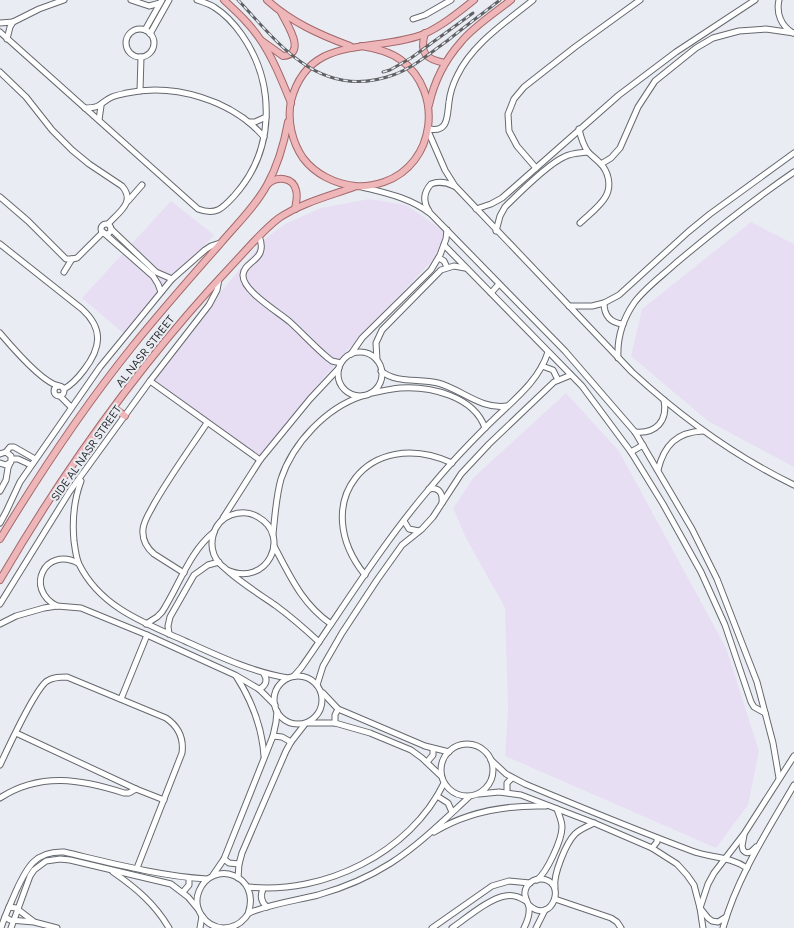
<svg xmlns="http://www.w3.org/2000/svg" width="794" height="928" viewBox="0 0 794 928" font-family="Figtree,sans-serif">
<style>
.commercial{fill:#e8def3}
.lines{fill:none;stroke-linecap:round;stroke-linejoin:round}
.minor-casing{stroke:#65696e;stroke-width:7}
.major-casing{stroke:#a3686a;stroke-width:8}
.minor{stroke:#fff;stroke-width:5}
.major{stroke:#eeb6b8;stroke-width:6}
.rail-casing{stroke:#5f6164;stroke-width:3}
.rail{stroke:#e9edf3;stroke-width:1.5;stroke-dasharray:4.5;stroke-linecap:butt}
.labels{text-anchor:middle;stroke-width:4;stroke-linejoin:round;paint-order:stroke}
.street-label{font-size:11px;fill:#2d2f31;stroke:#e9edf3}
</style>
<rect width="100%" height="100%" fill="#e9edf3"/>
<g class="commercial">
<polygon points="369,199 406,205 444,231 441,244 433,260 342,356 259,456 148,379 266,238 285,224 321,208"/>
<polygon points="171,201 214,235 123,333 82,298"/>
<polygon points="751,222 794,244 794,467 708,421 631,356 642,309"/>
<polygon points="566,393 619,451 726,648 759,751 748,805 716,848 505,756 508,708 505,608 466,538 453,508 474,477"/>
</g>
<g class="lines">
<defs>
<g id="minor">
<polyline points="131,0 149,6 160,3"/>
<path d="M779,0C776,13 781,26 793,33"/>
<polyline points="413,19 425,15 451,0"/>
<polyline points="0,23 13,22 39,9 64,0"/>
<circle cx="140" cy="43" r="14"/>
<polyline points="145,30 162,0"/>
<path d="M0,32L198,209C216,216 223,208 234,196C275,151 276,84 242,35C235,25 225,14 214,7C209,4 203,2 197,0"/>
<polyline points="150,34 169,0"/>
<polyline points="7,39 10,27 13,22"/>
<path d="M0,72L26,97L52,130L72,150L89,164L122,186C136,202 119,212 108,224"/>
<polyline points="140,91 141,57"/>
<path d="M85,108C103,108 100,102 112,97C117,95 123,94 127,93C174,83 232,100 264,137"/>
<polyline points="99,120 101,106"/>
<polyline points="249,122 255,122 266,117"/>
<path d="M429,129C449,133 447,115 449,102C450,93 453,84 457,76C472,44 506,22 533,0"/>
<path d="M579,129C581,138 583,145 588,152C592,156 596,159 600,163C608,171 612,185 606,196C600,207 588,215 580,223"/>
<path d="M428,131L445,170L455,186L632,372C681,417 734,456 794,485"/>
<polyline points="601,164 611,158 620,148 638,107 655,81 696,48 713,38 739,31 766,29 794,33"/>
<polyline points="536,168 517,146 509,131 508,114 514,99 524,87 575,47 640,0"/>
<path d="M362,187C386,193 411,198 431,214L565,351L635,432L692,529L717,579L757,682L773,743L779,778"/>
<polyline points="0,197 28,221 66,259 72,259 77,258 103,232"/>
<polyline points="128,201 142,185"/>
<polyline points="476,209 491,204 502,198 619,95 676,52 755,0"/>
<path d="M429,211C423,202 423,193 431,184C439,181 446,182 454,186"/>
<circle cx="106" cy="229" r="5"/>
<polyline points="111,229 156,272 172,279"/>
<path d="M496,231L500,216L505,207C518,194 548,164 564,157C571,153 580,153 588,152"/>
<polyline points="104,233 153,276 158,284 161,292"/>
<path d="M259,236C269,261 244,260 243,275C242,291 280,313 290,322C303,334 315,347 328,358L332,361L341,363"/>
<path d="M0,244L82,309C104,329 101,348 84,370C78,378 73,384 64,389"/>
<polyline points="444,245 582,386 631,452 663,504 701,572 725,625 751,702 754,707 765,713"/>
<polyline points="439,258 444,261 447,267"/>
<polyline points="64,272 72,259"/>
<polyline points="491,293 499,284"/>
<path d="M604,303C604,316 611,323 623,324"/>
<polyline points="569,306 592,306 604,303 619,295 688,232 710,214 794,153"/>
<path d="M0,333C11,346 43,383 59,386"/>
<circle cx="360" cy="374" r="22"/>
<polyline points="351,354 362,338 431,270 440,255 446,239 447,230"/>
<path d="M618,358C617,338 623,319 634,303C645,288 662,276 676,263C714,231 753,200 794,172"/>
<polyline points="377,360 376,343 382,330 441,270 454,266 465,268"/>
<polyline points="542,366 553,370 558,380"/>
<path d="M381,371C397,384 419,378 438,383C461,389 481,410 507,406"/>
<polyline points="150,381 260,460"/>
<circle cx="59" cy="391" r="5"/>
<path d="M372,393C381,391 391,389 400,388C430,386 474,396 485,428"/>
<polyline points="60,396 71,407"/>
<path d="M635,432C656,434 668,421 664,400"/>
<polyline points="631,452 643,445"/>
<polyline points="0,454 6,452 10,447 14,447 35,459"/>
<polyline points="12,459 18,459 31,465"/>
<polyline points="0,463 6,465 11,462 11,456 6,452"/>
<path d="M658,470C664,445 677,432 703,431"/>
<path d="M81,481C74,500 72,520 74,541C75,548 76,558 79,564C100,607 144,623 185,641C218,656 252,672 288,678"/>
<path d="M429,489C439,487 443,493 442,503"/>
<polyline points="0,491 6,480 8,468 10,463"/>
<polyline points="223,518 260,460 310,399 339,368"/>
<polyline points="404,521 409,529 419,531"/>
<polyline points="0,523 6,512 20,482 100,367 172,279 205,250 211,246 220,243"/>
<path d="M273,534C275,516 276,497 281,479C293,443 326,408 362,396"/>
<path d="M274,546C290,576 302,604 331,624"/>
<path d="M227,570C267,588 292,536 258,517C250,512 240,512 231,515C212,522 206,547 219,563C222,566 225,568 228,571C243,584 259,594 275,605C290,616 305,629 319,642"/>
<path d="M184,573L154,554C147,548 142,539 143,529C144,520 150,512 154,504C170,476 189,450 207,423"/>
<path d="M365,575C307,503 369,425 452,463"/>
<polyline points="0,604 70,491 150,381 209,305 217,290 219,279"/>
<path d="M57,606C24,589 45,546 78,563"/>
<polyline points="0,624 16,616 44,608 57,606 81,608 147,635 235,675 259,689 275,705"/>
<path d="M146,624L157,617L162,612C179,586 189,552 214,532"/>
<polyline points="169,634 168,626 170,617 194,575 208,565 219,562"/>
<circle cx="298" cy="700" r="24"/>
<path d="M236,676C252,701 262,726 264,756"/>
<path d="M294,676L301,668C343,608 382,544 430,488C447,467 466,447 485,428C508,404 538,384 548,352"/>
<polyline points="317,685 323,666 342,633 377,580 402,545 422,529 433,517 461,474 489,444 554,382 571,375"/>
<path d="M259,689C266,686 268,680 264,674"/>
<polyline points="323,693 338,709 350,714 425,746 449,752"/>
<polyline points="121,699 147,635"/>
<polyline points="308,723 335,723 370,733 411,750 422,758 441,776"/>
<polyline points="335,723 335,715 338,709"/>
<polyline points="16,733 136,789 164,800"/>
<polyline points="273,736 282,737 291,742"/>
<circle cx="467" cy="770" r="26"/>
<path d="M491,760L506,774L525,784C580,807 636,830 692,851C710,858 730,856 747,868"/>
<polyline points="427,762 433,755 433,749"/>
<path d="M0,765C8,748 35,689 47,681C53,677 60,677 67,677L166,718C179,727 184,738 182,753L137,868"/>
<polyline points="507,792 507,783 512,778"/>
<polyline points="479,794 499,792 521,795 594,823 652,848 677,864 687,875 694,885 700,908 708,918 712,921 718,922 726,917"/>
<polyline points="437,796 448,803 452,812"/>
<path d="M0,798C40,772 81,779 124,793H129L136,789"/>
<path d="M434,832C467,812 508,805 546,806"/>
<path d="M744,835L742,846L743,850C748,856 752,851 756,847"/>
<polyline points="652,848 657,842 657,838"/>
<polyline points="224,859 229,863 239,864"/>
<path d="M113,872C136,888 155,904 169,928"/>
<polyline points="213,875 224,859 273,736 276,722 277,711"/>
<polyline points="238,878 239,864 242,853 286,751 291,742 305,724"/>
<path d="M537,880C547,872 562,840 562,827C562,821 559,815 557,809"/>
<path d="M248,887C324,895 410,853 444,783"/>
<path d="M555,887C553,875 566,843 575,834C580,829 588,826 594,823"/>
<path d="M263,889C260,896 261,902 267,907"/>
<polyline points="183,892 189,885 189,878"/>
<polyline points="555,899 611,918 617,922 621,928"/>
<polyline points="9,907 16,908 33,921"/>
<path d="M248,914C262,874 212,859 199,891C192,908 205,927 223,928C232,928 239,925 245,918C246,917 247,915 248,914C250,912 254,911 257,910C277,903 298,900 318,895C343,888 369,877 391,863C420,844 444,820 469,797"/>
<polyline points="5,917 10,920 34,922 57,928"/>
<path d="M1,928C5,915 11,903 16,891C27,867 35,851 64,852C111,863 159,876 207,879"/>
<polyline points="11,928 30,876 34,870 46,861 60,859 70,860 171,884 188,897 198,909"/>
<polyline points="200,928 202,916"/>
<polyline points="432,928 492,886 509,881 530,883"/>
<path d="M452,928C465,919 490,898 505,896C513,894 520,897 526,901"/>
<path d="M524,928C527,922 530,914 529,907C527,899 522,895 527,886C530,882 535,879 540,879C569,879 552,927 529,905"/>
<polyline points="536,928 545,910"/>
<polyline points="703,928 700,908 708,884 714,873 744,834 794,756"/>
<path d="M723,928C737,877 768,830 794,785"/>
</g>
<g id="major">
<path d="M224,0C237,12 250,24 260,39C273,58 282,81 291,103"/>
<path d="M267,0C291,22 320,35 350,46"/>
<path d="M425,33C419,54 426,59 445,63"/>
<path d="M262,41L283,56C308,54 286,23 281,12"/>
<path d="M361,46C375,48 389,51 401,60C444,92 436,164 384,182C375,185 365,187 355,186C335,184 315,174 303,158C292,142 287,120 291,101C309,32 374,54 424,34C442,26 459,12 474,0"/>
<path d="M429,105C434,82 445,60 461,42C473,27 496,12 511,0"/>
<path d="M268,184C277,176 293,177 296,190C298,196 296,203 295,209"/>
<polyline points="114,408 125,416"/>
<path d="M0,539C40,473 83,408 132,347C160,312 190,278 220,244C236,225 255,207 267,185C278,165 284,144 288,122"/>
<path d="M0,580C60,477 130,378 210,289C222,276 234,263 246,250C257,238 267,227 279,218C301,203 329,196 354,187"/>
</g>
</defs>
<use href="#minor" class="minor-casing"/>
<use href="#major" class="major-casing"/>
<use href="#minor" class="minor"/>
<use href="#major" class="major"/>
<defs>
<g id="rail">
<path d="M238,0C257,20 278,46 301,62C329,82 360,87 393,75C413,68 430,53 447,41C464,27 482,14 500,0"/>
<polyline points="383,72 390,70 411,58 473,13"/>
</g>
</defs>
<use href="#rail" class="rail-casing"/>
<use href="#rail" class="rail"/>
</g>
<g class="labels">
<g class="street-label">
<text transform="translate(145 351) rotate(-52)" y="4">AL NASR STREET</text>
<text transform="translate(86 453) rotate(-55)" y="4">SIDE AL NASR STREET</text>
</g>
</g>
</svg>
